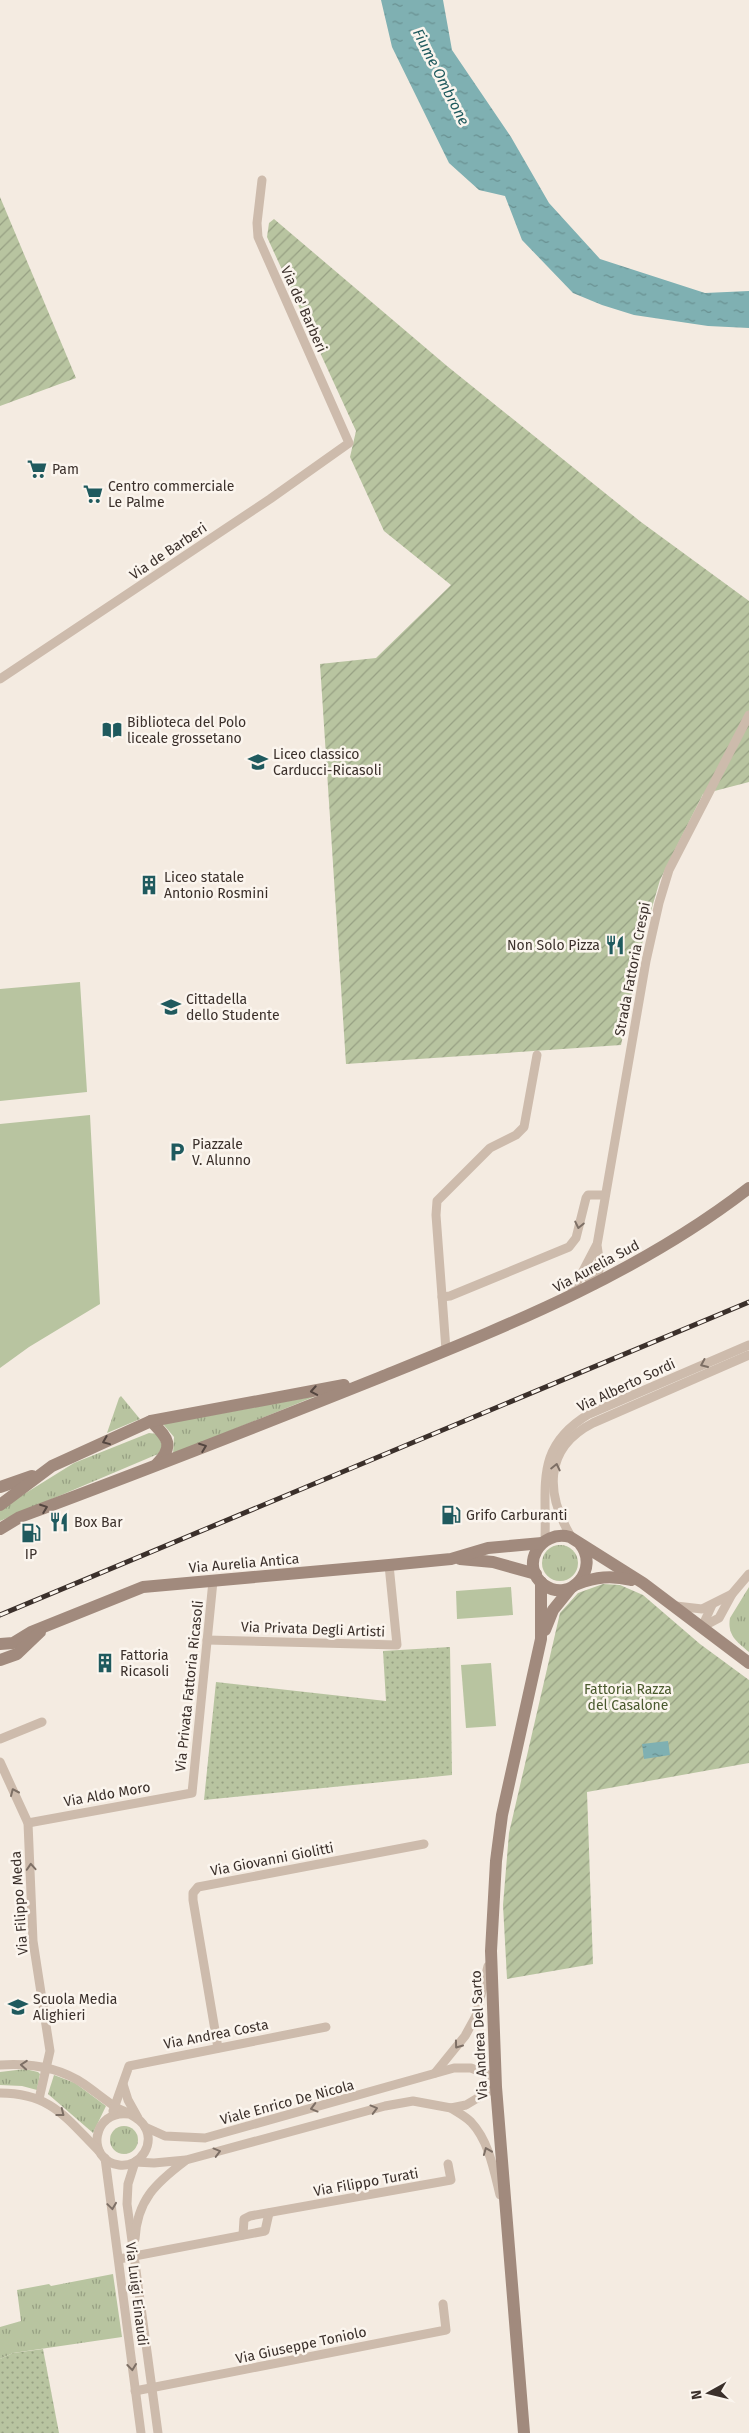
<svg xmlns="http://www.w3.org/2000/svg" width="749" height="2433" viewBox="0 0 749 2433" font-family="'Fira Sans',sans-serif">
<style>
.grass{fill:url(#grass-tufts)}
.park{fill:url(#park-dots)}
.garden{fill:url(#garden-furrows)}
.pitch{fill:#b8c4a0}
.water{fill:url(#water-ripples)}
.lines{fill:none;stroke-linecap:round;stroke-linejoin:round}
.street{stroke:#cdbbac;stroke-width:9}
.secondary{stroke:#a18a7d;stroke-width:12}
.rail-casing{stroke:#3b302b;stroke-width:5}
.rail{stroke:#fbf5ee;stroke-width:3;stroke-dasharray:9;stroke-linecap:butt}
.oneway{stroke:#7d6f65}
.oneway2{stroke:#544640}
.labels{text-anchor:middle;stroke-width:5;stroke-linejoin:round;paint-order:stroke}
.street-label{font-size:14px;fill:#3b302b;stroke:#fbf5ee}
.poi-label{font-size:14px;fill:#3b302b;stroke:#fbf5ee;text-anchor:start}
.park-label{font-size:14px;fill:#4a5a2e;stroke:#fbf5ee}
.water-label{font-size:15px;font-style:italic;fill:#1f5a5e;stroke:#fbf5ee}
</style>
<defs>
<pattern id="grass-tufts" width="24" height="20" patternUnits="userSpaceOnUse" patternTransform="scale(1.25)"><rect width="24" height="20" fill="#b8c4a0"/><path d="M3 7l-1-3M5 7V3M7 7l1-3M15 17l-1-3M17 17v-4M19 17l1-3" fill="none" stroke="#97a083"/></pattern>
<pattern id="park-dots" width="8" height="8" patternUnits="userSpaceOnUse" patternTransform="scale(1.25)"><rect width="8" height="8" fill="#b8c4a0"/><path d="M2 2h.1M6 6h.1" fill="none" stroke="#97a083" stroke-width="1.8" stroke-linecap="round"/></pattern>
<pattern id="garden-furrows" width="10" height="10" patternUnits="userSpaceOnUse" patternTransform="scale(1.25)"><rect width="10" height="10" fill="#b8c4a0"/><path d="M-1 1l2-2M0 10L10 0M9 11l2-2" fill="none" stroke="#97a083"/></pattern>
<pattern id="water-ripples" width="26" height="14" patternUnits="userSpaceOnUse" patternTransform="scale(1.25)"><rect width="26" height="14" fill="#7fb0b2"/><path d="M2 4q2-2 4 0t4 0M15 11q2-2 4 0t4 0" fill="none" stroke="#699091"/></pattern>
</defs>
<rect width="100%" height="100%" fill="#f4ebe1"/>
<g class="grass">
<polygon points="121,1396 140,1419 107,1433 119,1398"/>
<polygon points="316,1396 173,1454 174,1437 163,1424"/>
<polygon points="149,1433 157,1434 163,1446 158,1454 0,1521 0,1509 74,1463"/>
<circle cx="560" cy="1563" r="18"/>
<path d="M749,1587V1652C737,1642 727,1635 730,1618Z"/>
<polygon points="25,2069 38,2072 40,2074 37,2090 22,2086 0,2085 0,2072"/>
<polygon points="54,2075 75,2083 106,2106 93,2133 48,2094"/>
<circle cx="124" cy="2140" r="14"/>
<polygon points="113,2274 122,2337 13,2353 0,2359 0,2327 21,2321 17,2290 49,2284 51,2286"/>
</g>
<g class="park">
<polygon points="450,1647 452,1775 204,1800 216,1682 386,1701 383,1651"/>
<polygon points="43,2349 59,2433 0,2433 0,2359 13,2353"/>
</g>
<g class="garden">
<polygon points="0,197 76,378 0,406"/>
<polygon points="274,219 447,366 641,522 749,601 749,782 703,794 660,880 644,935 621,1045 346,1064 320,664 376,658 451,585 384,531 350,457 356,431 267,237 269,223"/>
<polygon points="603,1584 620,1585 643,1595 700,1644 749,1680 749,1763 587,1792 593,1964 507,1979 503,1905 509,1833 560,1613 578,1593"/>
</g>
<g class="pitch">
<polygon points="80,982 87,1092 0,1101 0,989"/>
<polygon points="90,1115 100,1304 29,1347 0,1368 0,1124"/>
<polygon points="511,1587 513,1615 457,1619 456,1591"/>
<polygon points="491,1663 496,1726 466,1728 461,1665"/>
</g>
<g class="water">
<polygon points="381,0 443,0 452,50 511,137 549,203 600,259 705,293 749,291 749,328 708,326 634,315 602,305 573,293 522,240 505,196 479,190 449,163 392,47"/>
<polygon points="668,1741 670,1755 644,1759 642,1744"/>
</g>
<g class="lines">
<g class="street">
<polyline points="0,679 270,499 349,443 258,237 257,223 262,180"/>
<polyline points="586,1269 588,1278 595,1285 600,1266 597,1245 646,961 659,903 669,870 749,715"/>
<polyline points="570,1296 596,1246"/>
<polyline points="442,1297 450,1296 569,1247 576,1238 586,1198 588,1195 605,1195"/>
<polyline points="446,1350 436,1215 437,1201 490,1148 516,1135 524,1127 537,1055"/>
<path d="M572,1538C546,1496 542,1449 593,1423L749,1355"/>
<path d="M545,1540C547,1485 534,1447 589,1414L749,1345"/>
<polyline points="676,1606 702,1609 732,1594"/>
<polyline points="702,1627 719,1618 732,1594 749,1574"/>
<polyline points="702,1627 712,1605"/>
<polyline points="207,1640 397,1645 389,1565"/>
<polyline points="0,1739 42,1722"/>
<polyline points="0,1762 28,1823 33,1941 50,2051 39,2099"/>
<polyline points="28,1823 192,1793 213,1581"/>
<polyline points="218,2048 193,1900 193,1893 198,1887 424,1844"/>
<path d="M0,2065C29,2063 59,2067 84,2084C94,2091 104,2099 114,2106C124,2112 136,2115 143,2124C157,2142 141,2168 119,2165C85,2160 92,2109 129,2114"/>
<polyline points="435,2073 465,2036 476,2016 488,1966"/>
<polyline points="123,2084 128,2100 138,2118"/>
<path d="M0,2093C51,2093 66,2118 99,2151"/>
<path d="M451,2108C457,2112 465,2116 471,2122C489,2141 494,2171 500,2195"/>
<polyline points="113,2111 129,2066 326,2027"/>
<polyline points="145,2127 165,2136 205,2138 454,2068 471,2068 496,2078"/>
<polyline points="105,2158 141,2433"/>
<polyline points="135,2162 154,2163 186,2160 385,2106 413,2101 451,2108 466,2105 496,2087"/>
<polyline points="135,2162 128,2184 127,2204 158,2433"/>
<polyline points="243,2235 244,2219 250,2216 451,2180 448,2164"/>
<path d="M135,2239C137,2200 156,2183 185,2161"/>
<polyline points="119,2259 265,2231 269,2213"/>
<polyline points="135,2391 446,2330 443,2304"/>
</g>
<g class="secondary">
<path d="M151,1421C166,1437 176,1444 157,1464"/>
<polyline points="0,1487 32,1476"/>
<polyline points="0,1505 52,1466 151,1421 344,1385"/>
<path d="M0,1529L20,1517C141,1472 261,1425 381,1377C509,1325 638,1274 749,1188"/>
<path d="M580,1544C600,1568 571,1604 544,1585C519,1566 540,1529 570,1537L643,1583L749,1663"/>
<polyline points="460,1559 493,1562 536,1574"/>
<path d="M577,1584C596,1577 611,1575 631,1580"/>
<polyline points="545,1630 553,1610 570,1589"/>
<polyline points="0,1644 13,1643 31,1632 143,1587 389,1565 451,1559 488,1548 542,1543"/>
<polyline points="0,1660 17,1654 40,1632"/>
<polyline points="524,2433 496,2087 491,1951 496,1861 502,1815 541,1639 541,1582"/>
</g>
<defs>
<polyline id="rail" points="0,1615 749,1302"/>
</defs>
<use href="#rail" class="rail-casing"/>
<use href="#rail" class="rail"/>
</g>
<defs><path id="oneway-chevron" d="M-2-3.5L2.5 0L-2 3.5" fill="none" stroke-width="1.6" stroke-linecap="round" stroke-linejoin="round" transform="scale(1.25)"/></defs>
<g class="oneway">
<use href="#oneway-chevron" transform="translate(579 1225) rotate(102)"/>
<use href="#oneway-chevron" transform="translate(704 1364) rotate(156)"/>
<use href="#oneway-chevron" transform="translate(556 1467) rotate(-77)"/>
<use href="#oneway-chevron" transform="translate(14 1792) rotate(-114)"/>
<use href="#oneway-chevron" transform="translate(31 1867) rotate(-94)"/>
<use href="#oneway-chevron" transform="translate(458 2045) rotate(126)"/>
<use href="#oneway-chevron" transform="translate(24 2065) rotate(-176)"/>
<use href="#oneway-chevron" transform="translate(314 2108) rotate(165)"/>
<use href="#oneway-chevron" transform="translate(374 2109) rotate(-15)"/>
<use href="#oneway-chevron" transform="translate(61 2113) rotate(38)"/>
<use href="#oneway-chevron" transform="translate(487 2151) rotate(-112)"/>
<use href="#oneway-chevron" transform="translate(217 2152) rotate(-15)"/>
<use href="#oneway-chevron" transform="translate(112 2206) rotate(82)"/>
<use href="#oneway-chevron" transform="translate(132 2367) rotate(83)"/>
</g>
<g class="oneway2">
<use href="#oneway-chevron" transform="translate(314 1391) rotate(170)"/>
<use href="#oneway-chevron" transform="translate(106 1441) rotate(158)"/>
<use href="#oneway-chevron" transform="translate(203 1447) rotate(-21)"/>
<use href="#oneway-chevron" transform="translate(44 1508) rotate(-21)"/>
</g>
<defs>
<symbol id="supermarket-bare" viewBox="-9 -9 18 18"><path d="M-6-5.5h2.5l.6 2H6L4.5 2H-2.5L-4.4-4H-6ZM-1.5 3.2a1.3 1.3 0 1 0 .1 0ZM3 3.2a1.3 1.3 0 1 0 .1 0Z" fill="#1f5a5e" stroke="#fbf5ee" stroke-width="2.5" paint-order="stroke"/></symbol>
<symbol id="library-bare" viewBox="-9 -9 18 18"><path d="M-6-4Q-3-5.5-.7-3.5V5Q-3 3-6 4ZM6-4Q3-5.5 .7-3.5V5Q3 3 6 4Z" fill="#1f5a5e" stroke="#fbf5ee" stroke-width="2.5" paint-order="stroke"/></symbol>
<symbol id="school-bare" viewBox="-9 -9 18 18"><path d="M0-5L7-2L0 1L-7-2ZM-4 1L0 2.5L4 1V4Q0 6-4 4Z" fill="#1f5a5e" stroke="#fbf5ee" stroke-width="2.5" paint-order="stroke"/></symbol>
<symbol id="building-bare" viewBox="-9 -9 18 18"><path d="M-4-6H4V6H1V3H-1V6H-4ZM-2.5-4.3h1.7v1.8h-1.7ZM.8-4.3h1.7v1.8H.8ZM-2.5-1h1.7V.8h-1.7ZM.8-1h1.7V.8H.8Z" fill="#1f5a5e" stroke="#fbf5ee" stroke-width="2.5" paint-order="stroke"/></symbol>
<symbol id="restaurant-bare" viewBox="-9 -9 18 18"><path d="M-5-6h1v4h1v-4h1v4h1v-4h1v5L-1.5 .5V6h-2V.5L-5-1ZM5-6V6H3V1.5H1.5Q1.5-4 5-6Z" fill="#1f5a5e" stroke="#fbf5ee" stroke-width="2.5" paint-order="stroke"/></symbol>
<symbol id="parking-bare" viewBox="-9 -9 18 18"><path d="M-3.5-5.5H1a3.5 3.5 0 0 1 0 7H-1V5.5H-3.5ZM-1-3.4V-.6H.8a1.4 1.4 0 0 0 0-2.8Z" fill="#1f5a5e" stroke="#fbf5ee" stroke-width="2.5" paint-order="stroke"/></symbol>
<symbol id="fuel-bare" viewBox="-9 -9 18 18"><path d="M-5.5-6h7V0h2V4h1.3V-2.5L3-4.5l.8-.8L6-3V5H2.5V1h-1V6h-7ZM-4.2-4.7v3.2H.2V-4.7Z" fill="#1f5a5e" stroke="#fbf5ee" stroke-width="2.5" paint-order="stroke"/></symbol>
</defs>
<g fill-rule="evenodd">
<use href="#supermarket-bare" x="23" y="455" width="28" height="28"/>
<use href="#supermarket-bare" x="79" y="480" width="28" height="28"/>
<use href="#library-bare" x="98" y="716" width="28" height="28"/>
<use href="#school-bare" x="244" y="748" width="28" height="28"/>
<use href="#building-bare" x="135" y="871" width="28" height="28"/>
<use href="#restaurant-bare" x="601" y="931" width="28" height="28"/>
<use href="#school-bare" x="157" y="993" width="28" height="28"/>
<use href="#parking-bare" x="163" y="1138" width="28" height="28"/>
<use href="#fuel-bare" x="437" y="1501" width="28" height="28"/>
<use href="#restaurant-bare" x="45" y="1508" width="28" height="28"/>
<use href="#fuel-bare" x="17" y="1519" width="28" height="28"/>
<use href="#building-bare" x="91" y="1649" width="28" height="28"/>
<use href="#school-bare" x="4" y="1993" width="28" height="28"/>
</g>
<g class="labels">
<g class="street-label">
<text transform="translate(304 309) rotate(66)" y="5">Via de' Barberi</text>
<text transform="translate(168 551) rotate(-34)" y="5">Via de Barberi</text>
<text transform="translate(632 969) rotate(-79)" y="5">Strada Fattoria Crespi</text>
<text transform="translate(596 1266) rotate(-28)" y="5">Via Aurelia Sud</text>
<text transform="translate(626 1385) rotate(-25)" y="5">Via Alberto Sordi</text>
<text transform="translate(244 1563) rotate(-5)" y="5">Via Aurelia Antica</text>
<text transform="translate(313 1629) rotate(2)" y="5">Via Privata Degli Artisti</text>
<text transform="translate(189 1686) rotate(-84)" y="5">Via Privata Fattoria Ricasoli</text>
<text transform="translate(107 1794) rotate(-10)" y="5">Via Aldo Moro</text>
<text transform="translate(272 1859) rotate(-11)" y="5">Via Giovanni Giolitti</text>
<text transform="translate(19 1903) rotate(-94)" y="5">Via Filippo Meda</text>
<text transform="translate(216 2034) rotate(-11)" y="5">Via Andrea Costa</text>
<text transform="translate(479 2035) rotate(-93)" y="5">Via Andrea Del Sarto</text>
<text transform="translate(287 2102) rotate(-15)" y="5">Viale Enrico De Nicola</text>
<text transform="translate(366 2182) rotate(-10)" y="5">Via Filippo Turati</text>
<text transform="translate(137 2294) rotate(83)" y="5">Via Luigi Einaudi</text>
<text transform="translate(301 2345) rotate(-12)" y="5">Via Giuseppe Toniolo</text>
</g>
<g class="poi-label">
<text x="52" y="474">Pam</text>
<text x="108" y="491">Centro commerciale<tspan x="108" dy="16">Le Palme</tspan></text>
<text x="127" y="727">Biblioteca del Polo<tspan x="127" dy="16">liceale grossetano</tspan></text>
<text x="273" y="759">Liceo classico<tspan x="273" dy="16">Carducci-Ricasoli</tspan></text>
<text x="164" y="882">Liceo statale<tspan x="164" dy="16">Antonio Rosmini</tspan></text>
<text x="600" y="950" text-anchor="end">Non Solo Pizza</text>
<text x="186" y="1004">Cittadella<tspan x="186" dy="16">dello Studente</tspan></text>
<text x="192" y="1149">Piazzale<tspan x="192" dy="16">V. Alunno</tspan></text>
<text x="466" y="1520">Grifo Carburanti</text>
<text x="74" y="1527">Box Bar</text>
<text x="31" y="1559" text-anchor="middle">IP</text>
<text x="120" y="1660">Fattoria<tspan x="120" dy="16">Ricasoli</tspan></text>
<text x="33" y="2004">Scuola Media<tspan x="33" dy="16">Alighieri</tspan></text>
</g>
<g class="park-label">
<text x="628" y="1694">Fattoria Razza<tspan x="628" dy="16">del Casalone</tspan></text>
</g>
<g class="water-label">
<text transform="translate(441 77) rotate(63)" y="5">Fiume Ombrone</text>
</g>
</g>
<g transform="translate(709 2393) rotate(262)" stroke="#fbf5ee" stroke-width="4" paint-order="stroke">
<path d="M0-4L9 19L0 12L-9 19Z" fill="#3b302b"/>
<text y="-8" font-size="14" font-weight="bold" text-anchor="middle" fill="#3b302b">N</text>
</g>
</svg>
